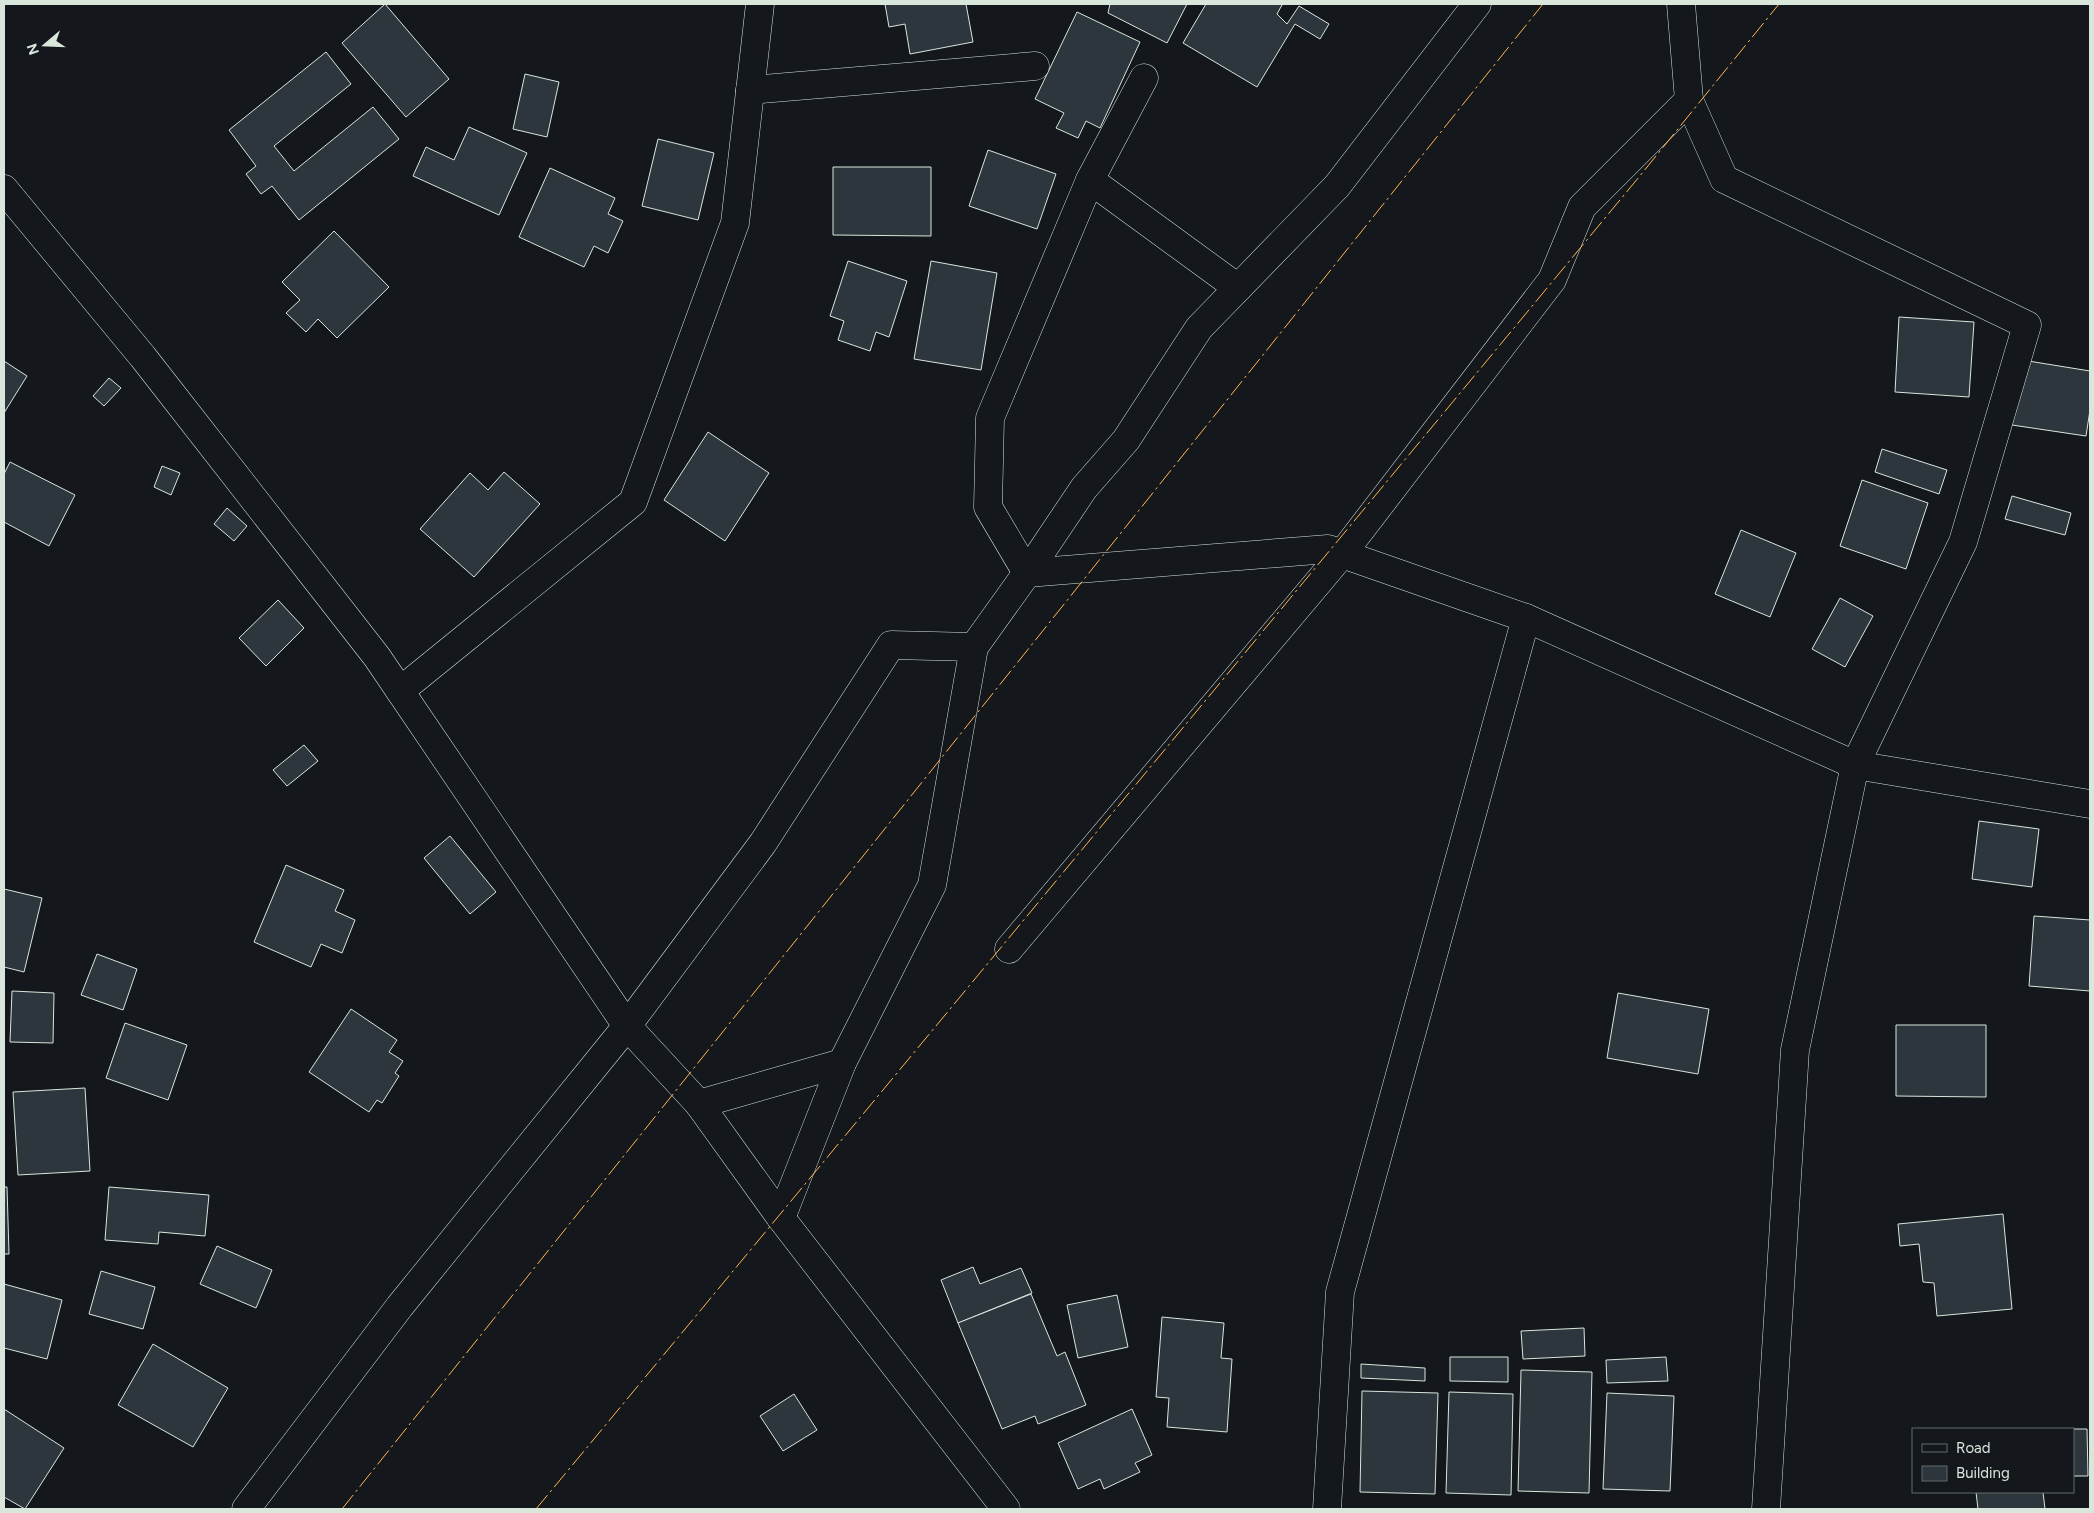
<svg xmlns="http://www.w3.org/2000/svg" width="2094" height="1513" viewBox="0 0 2094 1513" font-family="Figtree,sans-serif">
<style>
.building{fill:#2c363c;stroke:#d8e6dc}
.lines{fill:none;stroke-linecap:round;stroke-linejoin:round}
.minor-casing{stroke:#d8e6dc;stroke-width:29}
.minor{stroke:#14181c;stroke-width:28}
.power{stroke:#ffb74d;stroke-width:1;stroke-dasharray:18 4 2.5 4;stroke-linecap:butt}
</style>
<rect width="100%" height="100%" fill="#14181c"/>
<g class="building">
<polygon points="385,4 449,79 406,117 342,43"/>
<polygon points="885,4 966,4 973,42 910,54 905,24 889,27"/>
<polygon points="1110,4 1187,4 1167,43 1108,13"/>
<polygon points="1206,4 1280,4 1282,5 1277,14 1287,24 1299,6 1329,24 1320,39 1295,24 1257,87 1183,43"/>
<polygon points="1077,12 1140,42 1100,128 1086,121 1078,138 1056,128 1064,113 1035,99"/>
<polygon points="326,52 351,84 274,146 294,171 373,107 399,139 299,220 272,186 261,194 246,174 256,166 229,130"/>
<polygon points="525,74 559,82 547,137 513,129"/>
<polygon points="469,127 527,153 499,215 413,176 426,147 454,160"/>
<polygon points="658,139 714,153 698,220 642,206"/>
<polygon points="988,150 1056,174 1037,229 969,206"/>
<polygon points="833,167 931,167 931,236 833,235"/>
<polygon points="550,168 615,198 608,214 623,221 608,253 594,246 584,267 519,237"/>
<polygon points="334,231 389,287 337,338 318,319 306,332 286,313 300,300 282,282"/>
<polygon points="848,261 907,281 889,337 876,332 870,351 838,340 844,321 830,316"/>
<polygon points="931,261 997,273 981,370 914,359"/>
<polygon points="1899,317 1974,322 1969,397 1895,392"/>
<polygon points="2022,360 2090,371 2090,410 2086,436 2012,425"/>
<polygon points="4,361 27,376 4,413"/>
<polygon points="109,378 121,388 104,406 93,396"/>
<polygon points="708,432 769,473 725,541 664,500"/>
<polygon points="1882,449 1947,470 1939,494 1875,472"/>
<polygon points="10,462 75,495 49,546 4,522 4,474"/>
<polygon points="162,466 180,473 171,495 154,487"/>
<polygon points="504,472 540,504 474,577 420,529 470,473 488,490"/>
<polygon points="1862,480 1928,503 1906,569 1840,546"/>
<polygon points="2012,496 2071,513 2065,535 2005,519"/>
<polygon points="227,508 247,526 234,541 214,524"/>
<polygon points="1741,530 1796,553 1770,617 1715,594"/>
<polygon points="1840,598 1873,616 1845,667 1812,649"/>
<polygon points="278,600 304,628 266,666 239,638"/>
<polygon points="304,745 318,761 287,786 273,770"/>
<polygon points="1979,821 2039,829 2032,887 1972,879"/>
<polygon points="450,836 496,892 470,914 424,858"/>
<polygon points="286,865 344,890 335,911 355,920 342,953 321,944 311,967 254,942"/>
<polygon points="4,889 42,898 24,972 4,967"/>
<polygon points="2034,916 2090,920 2090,991 2029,986"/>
<polygon points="97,954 137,969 123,1010 81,995"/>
<polygon points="12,991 54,993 53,1043 10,1042"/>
<polygon points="1618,993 1709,1009 1698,1074 1607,1058"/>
<polygon points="351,1009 397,1040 389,1052 403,1061 395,1073 399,1076 382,1103 377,1100 369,1112 309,1072"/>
<polygon points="125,1023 187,1045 168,1100 106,1078"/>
<polygon points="1896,1025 1986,1025 1986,1097 1896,1096"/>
<polygon points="85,1088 90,1171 18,1175 13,1092"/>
<polygon points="4,1187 7,1187 9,1254 4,1254"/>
<polygon points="109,1187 209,1195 205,1236 159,1232 158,1244 105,1240"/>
<polygon points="2003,1214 2012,1309 1937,1316 1934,1283 1923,1282 1919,1244 1900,1246 1898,1224"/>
<polygon points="217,1246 272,1270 256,1308 200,1284"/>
<polygon points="973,1267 980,1284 1021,1268 1032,1293 958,1323 941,1280"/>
<polygon points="101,1271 155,1287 143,1329 89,1314"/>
<polygon points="4,1284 62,1300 47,1359 4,1348"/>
<polygon points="1031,1294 1057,1356 1065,1352 1086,1405 1038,1424 1035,1416 1002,1429 958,1323"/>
<polygon points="1117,1295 1128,1347 1078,1358 1067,1305"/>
<polygon points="1162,1317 1224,1323 1221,1358 1232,1359 1227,1432 1167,1427 1169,1398 1156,1397"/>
<polygon points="1584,1328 1585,1356 1523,1359 1521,1331"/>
<polygon points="153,1344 228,1388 193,1447 118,1405"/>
<polygon points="1450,1357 1508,1357 1508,1382 1450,1381"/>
<polygon points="1666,1357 1668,1381 1607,1383 1606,1360"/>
<polygon points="1361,1364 1425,1368 1425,1381 1361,1378"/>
<polygon points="1521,1370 1592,1372 1589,1493 1518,1491"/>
<polygon points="1362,1391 1438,1393 1435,1494 1360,1492"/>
<polygon points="1449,1392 1513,1394 1511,1495 1446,1493"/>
<polygon points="1607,1393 1674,1396 1670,1491 1603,1489"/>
<polygon points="794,1394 817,1430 783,1451 760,1416"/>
<polygon points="4,1409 64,1448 25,1509 4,1497"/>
<polygon points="1132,1409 1152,1455 1135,1463 1140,1472 1104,1489 1100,1479 1078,1489 1058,1443"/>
<polygon points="2016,1429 2087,1429 2088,1476 2073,1476 2073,1429"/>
<polygon points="1976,1492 2043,1492 2045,1509 1978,1509"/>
</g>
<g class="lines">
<defs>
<g id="minor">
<polyline points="1681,4 1689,100 1724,179 2027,325 1963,542 1855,765 1795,1050 1766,1509"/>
<polyline points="1144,78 1090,180 990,418 988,507 1027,573 1328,549 1526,618 1855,765 2090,804"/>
<polyline points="750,90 1035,66"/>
<polyline points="1090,180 1238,288"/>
<polyline points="4,189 143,357 377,657 627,1026 699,1104 781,1218 1006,1509"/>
<polyline points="400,691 633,502 735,223 760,4"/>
<polyline points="1009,949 1342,554 1552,280 1582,207 1689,100"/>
<polyline points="699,1104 842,1063"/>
<polyline points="781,1218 842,1063 932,885 974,647 1027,573 1084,488 1126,440 1199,328 1337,186 1477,4"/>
<polyline points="246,1509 400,1306 627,1026 763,843 891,645 974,647"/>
<polyline points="1327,1509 1340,1292 1526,618"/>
</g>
</defs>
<use href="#minor" class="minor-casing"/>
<use href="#minor" class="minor"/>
<g class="power">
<polyline points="342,1509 1543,4"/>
<polyline points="536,1509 1639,177 1779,4"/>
</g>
</g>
<rect width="2094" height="1513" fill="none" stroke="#d8e6dc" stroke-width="10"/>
<rect x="1912" y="1428" width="162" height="65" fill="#14181c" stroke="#626a69"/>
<rect x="1922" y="1444" width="25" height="8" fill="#14181c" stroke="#626a69"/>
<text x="1956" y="1453" font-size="15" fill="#d8e6dc">Road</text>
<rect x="1922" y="1466" width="25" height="15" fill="#2c363c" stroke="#626a69"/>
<text x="1956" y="1478" font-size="15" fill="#d8e6dc">Building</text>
<g transform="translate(45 45) rotate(251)" stroke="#14181c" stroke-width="4" paint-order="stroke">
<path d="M0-4L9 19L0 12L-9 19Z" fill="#d8e6dc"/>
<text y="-8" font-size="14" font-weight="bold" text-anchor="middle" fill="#d8e6dc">N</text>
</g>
</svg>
